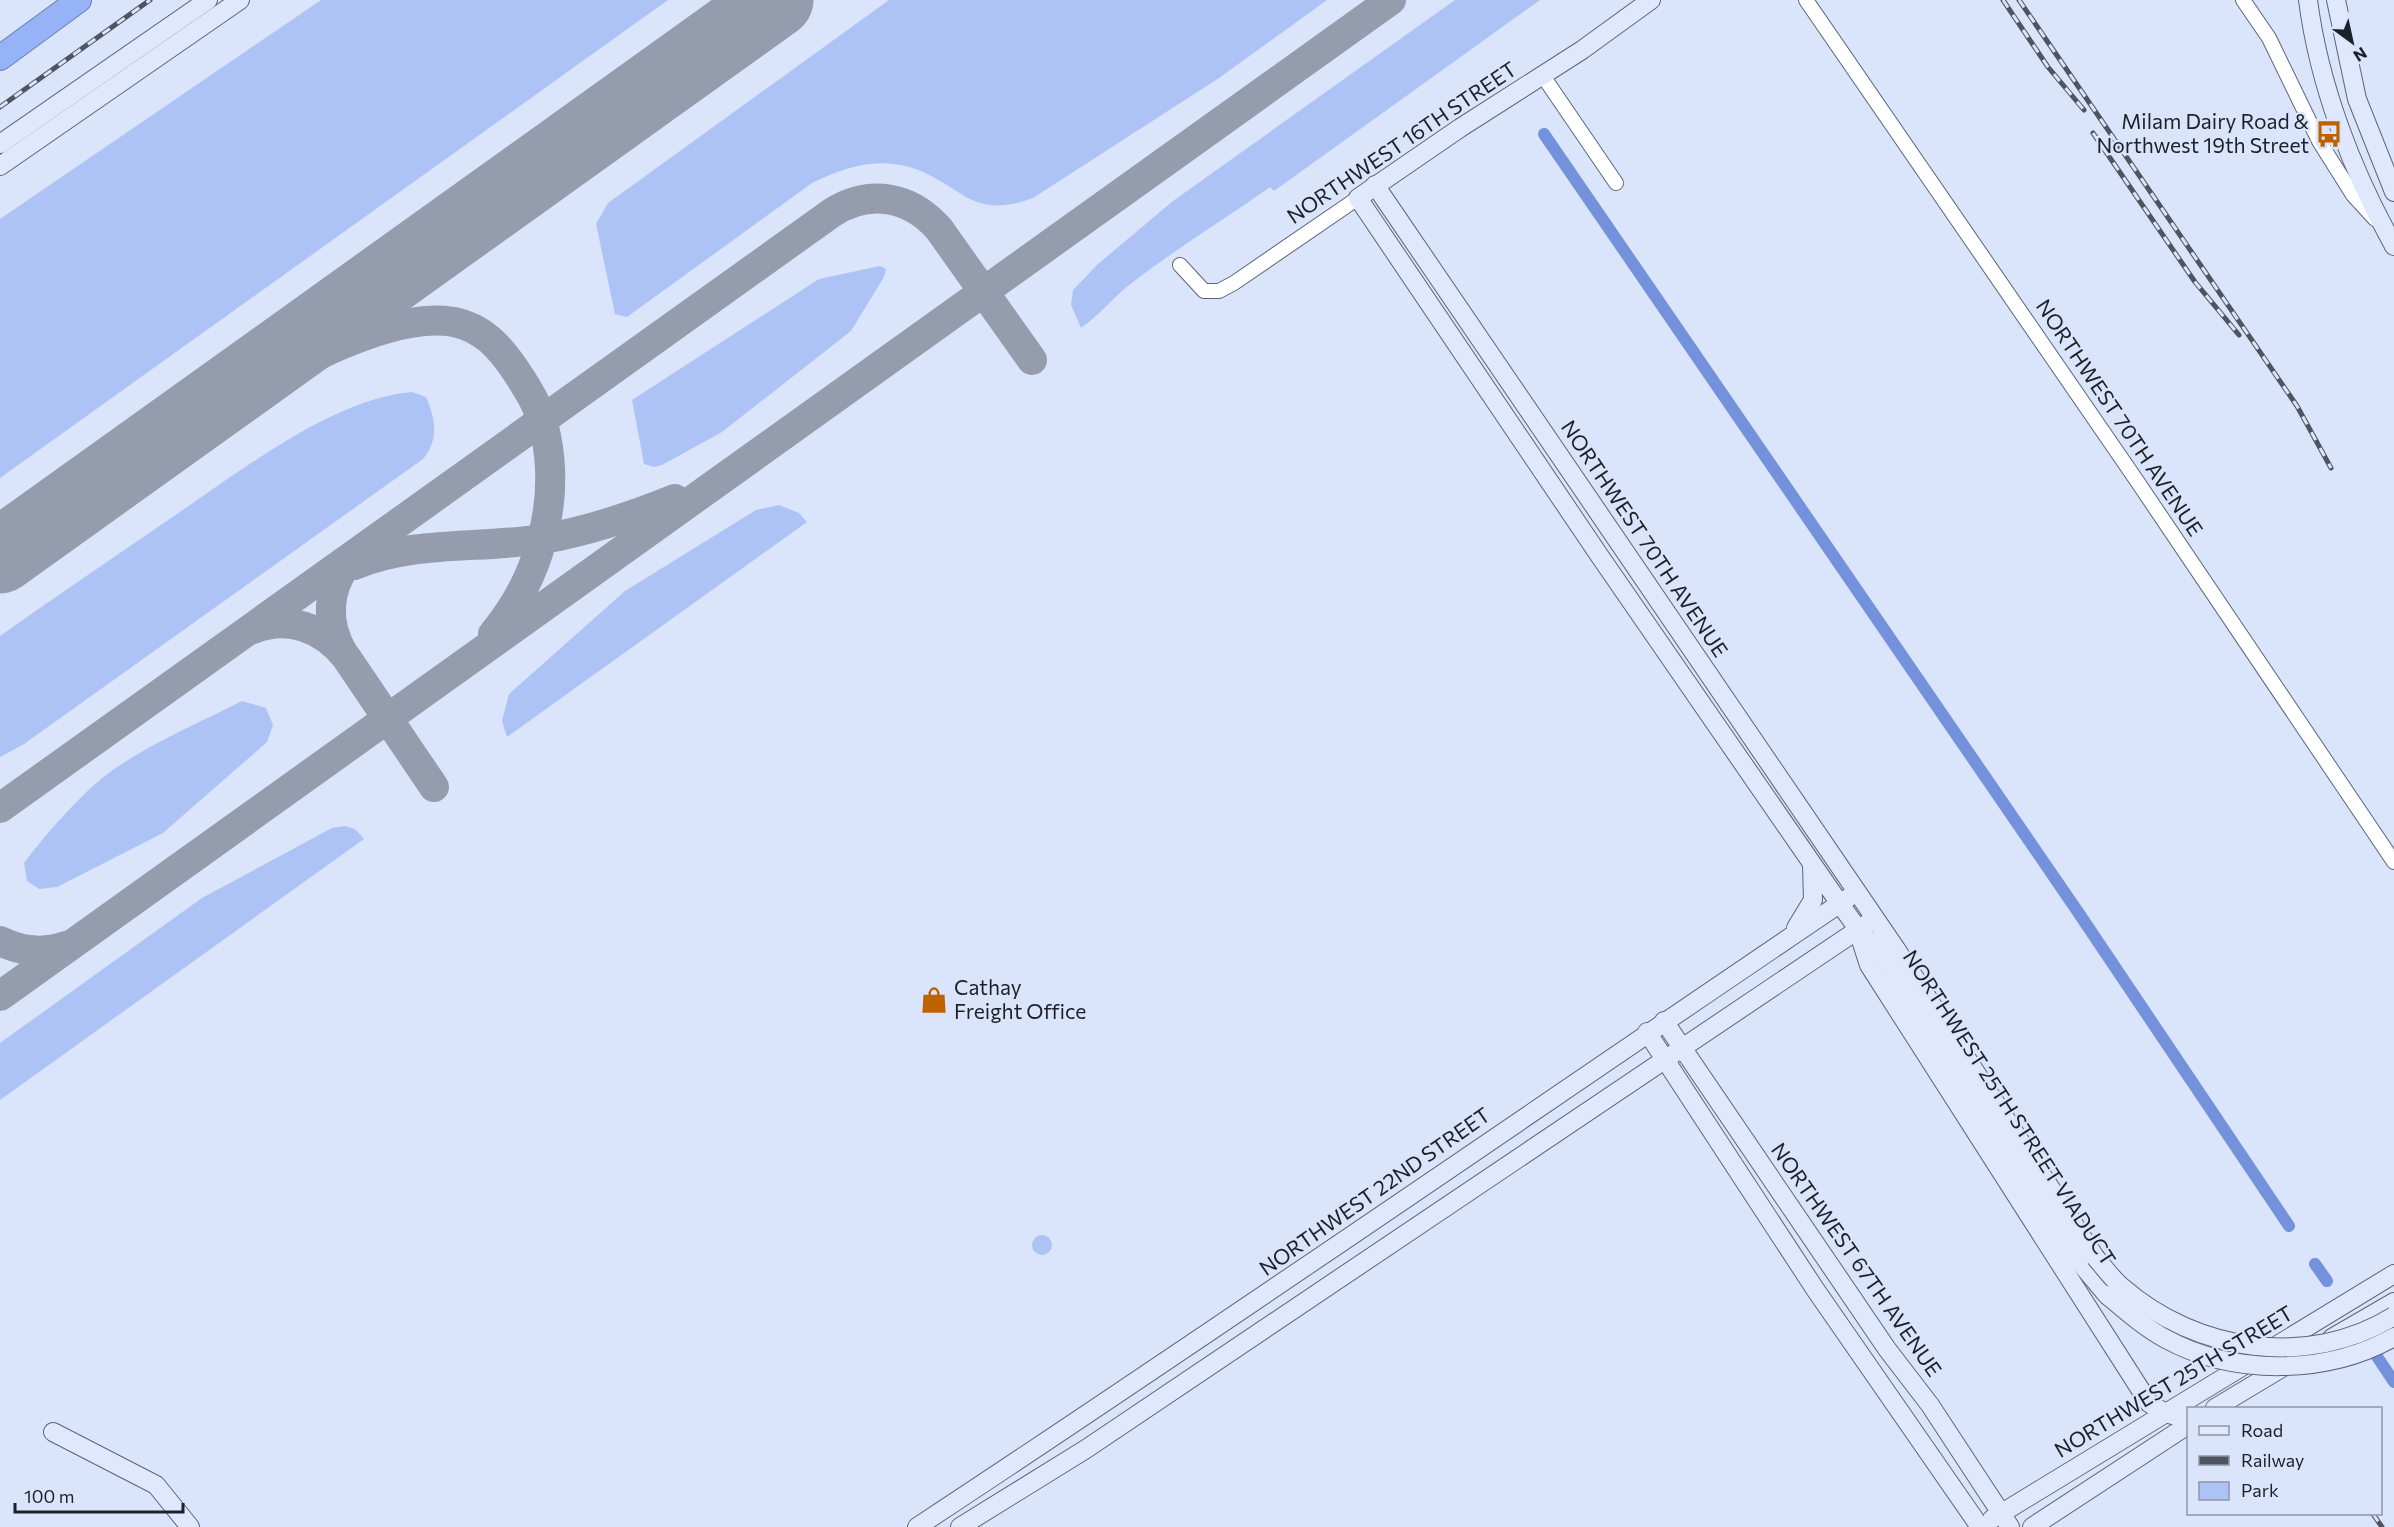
<svg xmlns="http://www.w3.org/2000/svg" width="2394" height="1527" viewBox="0 0 2394 1527" font-family="Commissioner,sans-serif">
<style>
.green{fill:#adc3f5}
.lines{fill:none;stroke-linecap:round;stroke-linejoin:round}
.canal{stroke:#7492db;stroke-width:12}
.taxiway{stroke:#949cad;stroke-width:30}
.runway{stroke:#949cad;stroke-width:75}
.street-casing{stroke:#5c6578;stroke-width:16}
.secondary-casing{stroke:#5c6578;stroke-width:20}
.highway-casing{stroke:#6b80af;stroke-width:26}
.street{stroke:#fff;stroke-width:14}
.secondary{stroke:#e0e8fd;stroke-width:18}
.highway{stroke:#96b3f7;stroke-width:24}
.rail-casing{stroke:#4f5460;stroke-width:5}
.rail{stroke:#dae4fa;stroke-width:3;stroke-dasharray:9;stroke-linecap:butt}
.secondary-bridge-casing{stroke:#5c6578;stroke-width:20;stroke-linecap:butt}
.secondary-bridge{stroke:#e0e8fd;stroke-width:18}
.labels{text-anchor:middle;stroke-width:4.5;stroke-linejoin:round;paint-order:stroke}
.poi-label{font-size:21px;fill:#1c2028;stroke:#dae4fa;text-anchor:end}
.street-label{font-size:21px;fill:#1c2028;stroke:#dae4fa}
</style>
<rect width="100%" height="100%" fill="#dae4fa"/>
<g class="green">
<polygon points="321,0 668,0 0,478 0,219"/>
<path d="M889,0H1327L1219,78L1033,198C969,222 961,182 909,167C874,157 843,168 812,183L627,317L615,314L596,224L608,203Z"/>
<path d="M1455,0H1540L1274,191L1270,187C1225,219 1177,248 1133,282C1114,296 1100,315 1081,328L1071,305L1073,290L1098,264L1173,201Z"/>
<polygon points="880,266 886,269 884,277 851,331 722,432 662,465 654,467 644,464 632,400 819,279"/>
<path d="M412,392L426,397C436,420 439,439 423,459L24,744L0,757V636C59,594 120,553 180,512C243,469 335,398 412,392Z"/>
<polygon points="779,505 799,513 807,522 507,737 502,721 509,694 625,591 756,510"/>
<path d="M242,701L266,708L273,725L267,742L163,833L57,887L39,889L27,881L24,863C45,835 85,789 113,770C153,742 199,723 242,701Z"/>
<polygon points="345,826 355,829 364,839 0,1100 0,1043 202,898 332,828"/>
<circle cx="1042" cy="1245" r="10"/>
</g>
<g class="lines">
<g class="canal">
<polyline points="1544,134 2078,912 2289,1226"/>
<polyline points="2315,1264 2327,1281"/>
<polyline points="2368,1343 2394,1382"/>
</g>
<g class="taxiway">
<path d="M83,497C164,445 358,305 454,322C483,328 500,347 516,371C530,392 541,410 546,436C560,506 538,580 493,634"/>
<path d="M354,565C415,540 479,549 543,539C588,531 633,516 675,499"/>
<path d="M253,629C289,615 323,628 346,657L434,787"/>
<path d="M343,653C325,623 327,588 349,561"/>
<path d="M0,808L833,212C870,189 910,196 939,229L1032,360"/>
<path d="M0,941C22,952 43,954 66,946"/>
<polyline points="0,996 1391,0"/>
</g>
<polyline class="runway" points="0,556 776,0"/>
<defs>
<g id="street">
<polyline points="1806,0 2137,481 2394,862"/>
<polyline points="2243,0 2269,38 2319,141 2353,195 2375,219"/>
<polyline points="1543,76 1616,183"/>
<polyline points="1180,265 1204,291 1219,291 1234,283 1358,198"/>
</g>
<g id="secondary">
<polyline points="1651,0 1582,50 1460,128 1358,198 1599,555 1840,904 1858,929 1884,956 2076,1258 2107,1295"/>
<path d="M2308,0C2319,85 2352,171 2394,246"/>
<polyline points="2336,0 2357,99 2394,192"/>
<polyline points="0,144 208,0"/>
<polyline points="0,166 240,0"/>
<polyline points="1375,185 1896,949 2095,1257"/>
<polyline points="1796,928 1813,900 1812,865"/>
<polyline points="1858,931 1869,965 2149,1403 2165,1413 2188,1419"/>
<polyline points="1664,1021 1887,1349 1930,1405 2010,1527"/>
<polyline points="1647,1032 1815,1289 1980,1527"/>
<polyline points="2332,1338 2394,1302"/>
<polyline points="2215,1408 2290,1363"/>
<polyline points="53,1432 156,1485 190,1527"/>
<polyline points="1992,1519 2394,1274"/>
<path d="M917,1527C1230,1321 1537,1108 1848,898"/>
<polyline points="960,1527 1086,1449 1868,923"/>
<polyline points="2032,1527 2188,1425"/>
</g>
<polyline id="highway" points="0,58 79,0"/>
</defs>
<use href="#street" class="street-casing"/>
<use href="#secondary" class="secondary-casing"/>
<use href="#highway" class="highway-casing"/>
<use href="#street" class="street"/>
<use href="#secondary" class="secondary"/>
<use href="#highway" class="highway"/>
<defs>
<g id="rail">
<polyline points="2003,0 2048,67 2084,110"/>
<polyline points="2019,0 2297,406 2331,468"/>
<polyline points="0,107 150,0"/>
<polyline points="2093,133 2195,282 2239,335"/>
<polyline points="2373,1514 2382,1527"/>
</g>
</defs>
<use href="#rail" class="rail-casing"/>
<use href="#rail" class="rail"/>
<defs>
<g id="secondary-bridge">
<path d="M2095,1257C2104,1267 2112,1279 2122,1287C2196,1352 2309,1369 2394,1316"/>
<path d="M2107,1295C2126,1311 2144,1327 2166,1339C2234,1376 2327,1375 2394,1337"/>
</g>
</defs>
<use href="#secondary-bridge" class="secondary-bridge-casing"/>
<use href="#secondary-bridge" class="secondary-bridge"/>
</g>
<defs>
<symbol id="bus-bare" viewBox="-9 -9 18 18"><path d="M-5-6H5V4H4V6H2V4H-2V6H-4V4H-5ZM-3.5-4V0h7V-4ZM-3.5 1.2v1.5H-2V1.2ZM2 1.2v1.5H3.5V1.2Z" fill="#bc6300" stroke="#dae4fa" stroke-width="2.5" paint-order="stroke"/></symbol>
<symbol id="shop-bare" viewBox="-9 -9 18 18"><path d="M-5-2.5h2.3a2.7 3.5 0 0 1 5.4 0H5L5.5 6h-11ZM-1.5-2.5h3a1.5 2.3 0 0 0-3 0Z" fill="#bc6300" stroke="#dae4fa" stroke-width="2.5" paint-order="stroke"/></symbol>
</defs>
<g fill-rule="evenodd">
<use href="#bus-bare" x="2310" y="115" width="38" height="38"/>
<use href="#shop-bare" x="915" y="981" width="38" height="38"/>
</g>
<g class="labels">
<g class="poi-label">
<text x="2309" y="129">Milam Dairy Road &amp;<tspan x="2309" dy="24">Northwest 19th Street</tspan></text>
<text x="954" y="995" text-anchor="start">Cathay<tspan x="954" dy="24">Freight Office</tspan></text>
</g>
<g class="street-label">
<text transform="translate(1402 143) rotate(-34)" y="7">NORTHWEST 16TH STREET</text>
<text transform="translate(2119 418) rotate(56)" y="7">NORTHWEST 70TH AVENUE</text>
<text transform="translate(1644 539) rotate(56)" y="7">NORTHWEST 70TH AVENUE</text>
<text transform="translate(2009 1108) rotate(57)" y="7">NORTHWEST 25TH STREET VIADUCT</text>
<text transform="translate(1375 1192) rotate(-35)" y="7">NORTHWEST 22ND STREET</text>
<text transform="translate(1856 1260) rotate(55)" y="7">NORTHWEST 67TH AVENUE</text>
<text transform="translate(2174 1382) rotate(-31)" y="7">NORTHWEST 25TH STREET</text>
</g>
</g>
<rect x="2187" y="1407" width="195" height="108" fill="#dae4fa" stroke="#8e96a6" stroke-width="1.5"/>
<rect x="2199" y="1426" width="30" height="9" fill="#e0e8fd" stroke="#8e96a6" stroke-width="1.5"/>
<text x="2241" y="1437" font-size="18" fill="#1c2028">Road</text>
<rect x="2199" y="1456" width="30" height="9" fill="#4f5460" stroke="#8e96a6" stroke-width="1.5"/>
<text x="2241" y="1467" font-size="18" fill="#1c2028">Railway</text>
<rect x="2199" y="1482" width="30" height="18" fill="#adc3f5" stroke="#8e96a6" stroke-width="1.5"/>
<text x="2241" y="1497" font-size="18" fill="#1c2028">Park</text>
<g transform="translate(2352 42) rotate(147)" stroke="#dae4fa" stroke-width="4.5" paint-order="stroke">
<path d="M0-4.5L10 22L0 15L-10 22Z" fill="#1c2028"/>
<text y="-9" font-size="16" font-weight="bold" text-anchor="middle" fill="#1c2028">N</text>
</g>
<path d="M15 1503v9h168v-9" fill="none" stroke="#1c2028" stroke-width="3"/>
<text x="24" y="1503" font-size="18" fill="#1c2028" stroke="#dae4fa" stroke-width="4.5" paint-order="stroke">100 m</text>
</svg>
